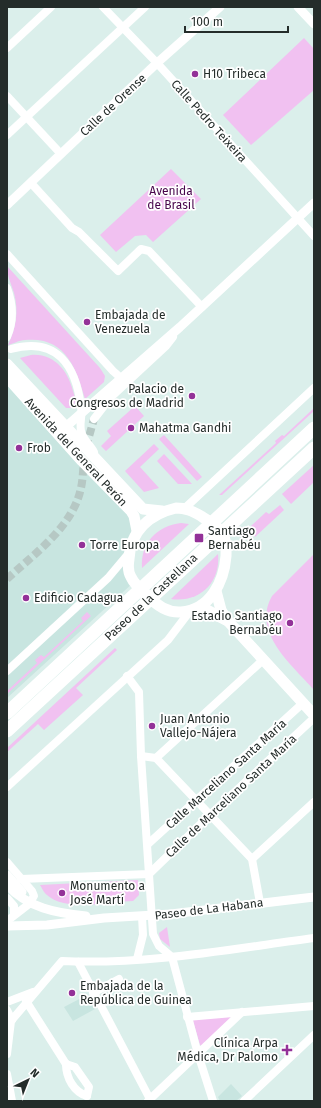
<svg xmlns="http://www.w3.org/2000/svg" width="321" height="1108" viewBox="0 0 321 1108" font-family="'Fira Sans',sans-serif">
<style>
.built{fill:#c8e5e0}
.green{fill:#f1c1f1}
.lines{fill:none;stroke-linecap:round;stroke-linejoin:round}
.minor-tunnel{stroke:#b6c8c4;stroke-width:8;stroke-dasharray:8 4;stroke-linecap:butt}
.minor{stroke:#fff;stroke-width:8}
.tertiary{stroke:#fff;stroke-width:9}
.secondary{stroke:#fff;stroke-width:11}
.trunk{stroke:#fff;stroke-width:13}
.poi-dot{fill:#933198;stroke:#fff;stroke-width:1.5}
.labels{text-anchor:middle;stroke-width:3.5;stroke-linejoin:round;paint-order:stroke}
.poi-label{font-size:12px;fill:#242c2a;stroke:#fff;text-anchor:start}
.street-label{font-size:12px;fill:#242c2a;stroke:#fff}
.park-label{font-size:12px;fill:#47054b;stroke:#fff}
</style>
<rect width="100%" height="100%" fill="#dbefeb"/>
<g class="built">
<polygon points="7,377 134,516 132,542 134,582 7,698"/>
<polygon points="87,995 95,1009 73,1021 64,1007"/>
<polygon points="231,1084 242,1096 236,1101 220,1101 218,1097"/>
</g>
<g class="green">
<polygon points="304,38 314,49 314,90 251,145 223,115"/>
<polygon points="171,169 201,199 153,242 146,235 135,236 116,252 100,235"/>
<path d="M7,266L100,368L105,376L104,382L85,399C76,367 65,336 25,340C19,340 13,344 8,345C16,328 19,312 14,293C11,283 7,276 7,266Z"/>
<path d="M31,355C54,353 68,371 73,391C75,397 77,403 72,408H66L20,358Z"/>
<polygon points="135,406 144,416 106,451 101,446 111,436 107,431"/>
<polygon points="314,408 314,411 222,495 219,495 276,443 275,441 282,435 284,436"/>
<polygon points="164,435 202,477 197,481 159,439"/>
<polygon points="154,444 159,449 140,467 159,488 144,492 125,471"/>
<polygon points="164,454 192,484 178,484 157,461"/>
<polygon points="314,465 314,482 291,504 282,494"/>
<polygon points="280,505 284,510 255,537 251,526 266,512 269,514"/>
<path d="M181,523L189,524L142,568C140,543 157,526 181,523Z"/>
<path d="M218,554C221,583 199,603 171,599Z"/>
<path d="M314,554V690C292,665 251,632 272,596Z"/>
<polygon points="87,612 91,616 7,694 7,691 37,663 35,660 41,655 44,657 83,621 81,618"/>
<polygon points="115,648 117,650 76,688 83,695 44,730 38,724 7,752 7,748"/>
<path d="M138,880L139,895L133,901C110,902 65,912 47,895C44,893 42,888 40,885Z"/>
<polygon points="167,927 170,947 160,939 159,933"/>
<polygon points="230,1015 231,1018 202,1046 200,1045 193,1021 194,1019"/>
</g>
<g class="lines">
<g class="minor-tunnel">
<polyline points="86,447 94,419"/>
<path d="M7,579C34,554 73,527 81,488C83,479 83,469 84,460"/>
</g>
<g class="minor">
<polyline points="103,7 157,63 314,236"/>
<polyline points="7,48 51,7"/>
<polyline points="7,96 61,154"/>
<polyline points="7,135 145,7"/>
<polyline points="31,183 72,228 79,232 118,271 141,249 149,251 202,307"/>
<polyline points="7,254 113,371 121,378"/>
<path d="M7,288C13,304 14,321 7,337"/>
<path d="M11,349C57,336 76,366 81,407C83,416 78,426 82,434C84,440 91,446 94,452"/>
<polyline points="94,419 111,397 166,346 173,337"/>
<polyline points="185,508 314,388"/>
<polyline points="7,671 108,578 129,553"/>
<polyline points="127,676 139,692 141,756 153,934 159,946 172,957 198,1054 213,1101"/>
<polyline points="141,756 156,758 252,859 260,903"/>
<polyline points="156,758 263,660"/>
<polyline points="7,787 168,640 190,611"/>
<polyline points="148,844 303,703"/>
<polyline points="252,859 314,802"/>
<polyline points="7,862 32,891 34,896 29,904 7,921"/>
<polyline points="21,879 149,874 210,815 314,718"/>
<polyline points="7,898 14,906 14,914"/>
<polyline points="137,959 143,935 142,916"/>
<polyline points="78,962 151,1101"/>
<polyline points="93,993 119,979"/>
<polyline points="26,1001 66,1064"/>
<polyline points="7,1002 33,992"/>
<polyline points="7,1010 12,1020"/>
<polyline points="187,1017 314,1006"/>
<path d="M7,1054L11,1021L62,961C146,965 231,949 314,938"/>
<polyline points="66,1064 75,1067 89,1087 87,1096"/>
<path d="M66,1064C66,1078 74,1092 87,1096"/>
<polyline points="7,1074 12,1101"/>
<polyline points="148,1101 242,1012"/>
<polyline points="244,1101 314,1035"/>
</g>
<g class="tertiary">
<polyline points="298,7 314,24"/>
<polyline points="7,205 157,63 220,7"/>
<polyline points="59,427 69,424 180,327 314,203"/>
<polyline points="7,875 22,892"/>
<path d="M7,885C28,908 56,913 86,916"/>
<polyline points="7,926 47,925 104,918 171,914 314,897"/>
</g>
<g class="secondary">
<polyline points="7,364 143,509 162,511"/>
<polyline points="7,377 82,461 131,511 134,516 137,531"/>
<path d="M176,508C186,508 192,511 201,516C208,521 217,525 222,533C227,540 226,548 226,556C224,582 210,610 181,612C167,613 156,605 147,595C141,590 134,584 131,577C128,572 128,565 129,559C130,531 150,514 176,508Z"/>
<polyline points="216,591 221,610 227,620 314,715"/>
<polyline points="201,607 226,620"/>
</g>
<g class="trunk">
<polyline points="7,713 314,428"/>
<polyline points="7,731 314,448"/>
</g>
</g>
<g class="poi-dot">
<circle cx="195" cy="74" r="4"/>
<circle cx="87" cy="322" r="4"/>
<circle cx="192" cy="396" r="4"/>
<circle cx="131" cy="428" r="4"/>
<circle cx="19" cy="448" r="4"/>
<rect x="194" y="533" width="10" height="10" rx="2"/>
<circle cx="82" cy="545" r="4"/>
<circle cx="26" cy="598" r="4"/>
<circle cx="290" cy="623" r="4"/>
<circle cx="152" cy="726" r="4"/>
<circle cx="62" cy="893" r="4"/>
<circle cx="72" cy="993" r="4"/>
<path d="M285 1044h4v4h4v4h-4v4h-4v-4h-4v-4h4z"/>
</g>
<g class="labels">
<g class="poi-label">
<text x="203" y="78">H10 Tribeca</text>
<text x="95" y="319">Embajada de<tspan x="95" dy="14">Venezuela</tspan></text>
<text x="184" y="393" text-anchor="end">Palacio de<tspan x="184" dy="14">Congresos de Madrid</tspan></text>
<text x="139" y="432">Mahatma Gandhi</text>
<text x="27" y="452">Frob</text>
<text x="208" y="535">Santiago<tspan x="208" dy="14">Bernabéu</tspan></text>
<text x="90" y="549">Torre Europa</text>
<text x="34" y="602">Edificio Cadagua</text>
<text x="282" y="620" text-anchor="end">Estadio Santiago<tspan x="282" dy="14">Bernabéu</tspan></text>
<text x="160" y="723">Juan Antonio<tspan x="160" dy="14">Vallejo-Nájera</tspan></text>
<text x="70" y="890">Monumento a<tspan x="70" dy="14">José Martí</tspan></text>
<text x="80" y="990">Embajada de la<tspan x="80" dy="14">República de Guinea</tspan></text>
<text x="278" y="1047" text-anchor="end">Clínica Arpa<tspan x="278" dy="14">Médica, Dr Palomo</tspan></text>
</g>
<g class="street-label">
<text transform="translate(113 105) rotate(-43)" y="4">Calle de Orense</text>
<text transform="translate(209 121) rotate(48)" y="4">Calle Pedro Teixeira</text>
<text transform="translate(76 452) rotate(47)" y="4">Avenida del General Perón</text>
<text transform="translate(151 597) rotate(-43)" y="4">Paseo de la Castellana</text>
<text transform="translate(226 774) rotate(-42)" y="4">Calle Marceliano Santa María</text>
<text transform="translate(231 796) rotate(-43)" y="4">Calle de Marceliano Santa María</text>
<text transform="translate(209 909) rotate(-7)" y="4">Paseo de La Habana</text>
</g>
<g class="park-label">
<text x="171" y="195">Avenida<tspan x="171" dy="14">de Brasil</tspan></text>
</g>
</g>
<rect width="321" height="1108" fill="none" stroke="#242c2a" stroke-width="16"/>
<g transform="translate(28 1080) rotate(43)" stroke="#ffffff" stroke-width="3" paint-order="stroke">
<path d="M0-3L7 15L0 10L-7 15Z" fill="#242c2a"/>
<text y="-6" font-size="11" font-weight="bold" text-anchor="middle" fill="#242c2a">N</text>
</g>
<path d="M185 26v6h103v-6" fill="none" stroke="#242c2a" stroke-width="2"/>
<text x="191" y="26" font-size="12" fill="#242c2a" stroke="#ffffff" stroke-width="3" paint-order="stroke">100 m</text>
</svg>
